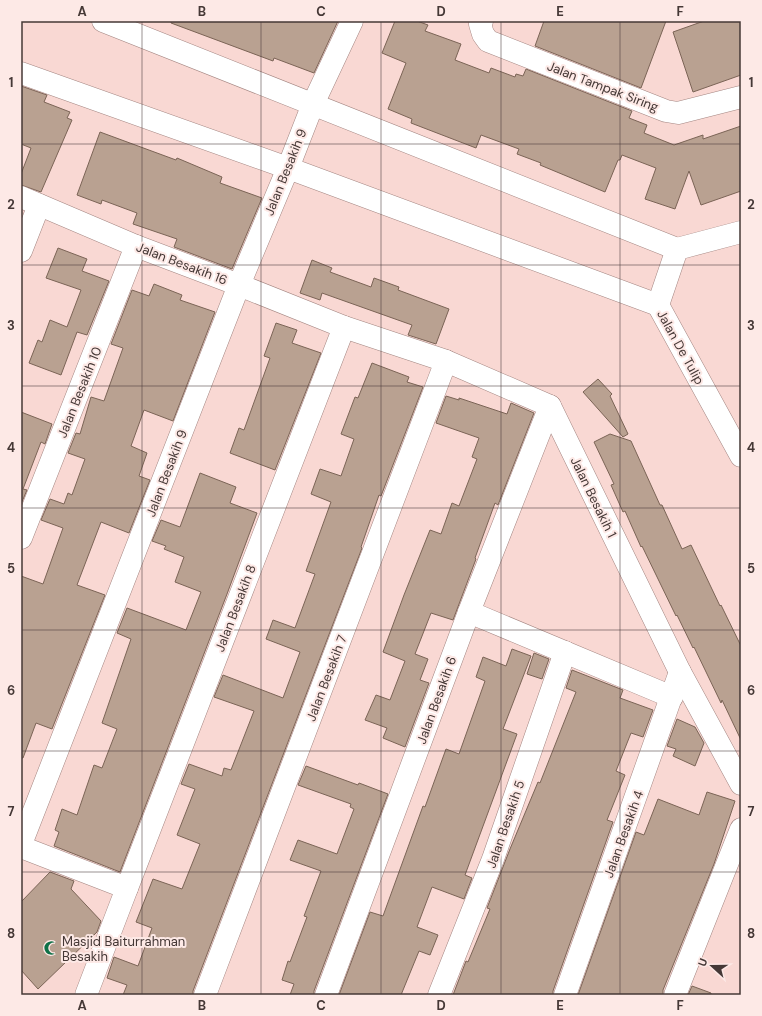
<svg xmlns="http://www.w3.org/2000/svg" width="762" height="1016" viewBox="0 0 762 1016" font-family="'DM Sans',sans-serif">
<style>
.building{fill:#b9a191;stroke:#7b6456}
.lines{fill:none;stroke-linecap:round;stroke-linejoin:round}
.minor-casing{stroke:#a48682;stroke-width:23}
.minor{stroke:#fff;stroke-width:22}
.grid{fill:none;stroke:#453836;stroke-width:1;stroke-opacity:0.55}
.labels{text-anchor:middle;stroke-width:4;stroke-linejoin:round;paint-order:stroke}
.street-label{font-size:13px;fill:#453836;stroke:#fde9e6}
.poi-label{font-size:13px;fill:#453836;stroke:#fde9e6;text-anchor:start}
.neatline{fill:none;stroke:#453836;stroke-width:1.5}
.grid-label{font-size:13px;text-anchor:middle;font-weight:bold;fill:#453836}
</style>
<rect width="100%" height="100%" fill="#f9d8d3"/>
<g class="building">
<polygon points="171,21 338,21 314,73 274,58 273,61 171,23"/>
<polygon points="395,21 417,21 428,25 425,31 461,44 455,60 489,73 491,68 515,77 516,74 523,76 526,69 632,111 629,118 647,125 644,133 674,145 703,135 703,139 741,126 741,191 701,205 689,171 675,209 645,199 656,168 622,155 620,160 618,160 605,192 540,165 541,163 517,154 519,149 481,135 476,148 411,123 412,119 388,109 406,63 382,53"/>
<polygon points="544,21 666,21 641,88 535,46"/>
<polygon points="704,21 741,21 741,75 693,92 673,32"/>
<polygon points="21,86 47,95 44,102 70,112 67,118 72,120 41,192 21,185 21,174 31,148 21,144"/>
<polygon points="100,132 176,160 177,158 222,177 220,183 262,198 232,269 174,247 177,239 133,224 137,213 102,200 101,204 77,195"/>
<polygon points="58,248 87,259 82,271 109,281 87,335 77,332 61,375 29,363 38,340 42,342 50,320 67,327 81,290 46,278"/>
<polygon points="312,260 332,268 330,272 371,287 374,278 399,287 398,290 449,309 436,344 408,335 412,325 322,293 320,300 300,293"/>
<polygon points="154,284 182,295 180,300 215,312 173,421 144,410 131,446 147,453 139,476 150,480 129,533 101,522 77,585 105,595 52,729 36,723 23,758 21,758 21,576 43,584 63,528 41,520 50,499 64,504 68,493 72,495 85,459 68,453 76,433 80,434 91,397 104,401 123,348 111,344 132,290 149,296"/>
<polygon points="276,323 297,330 292,343 321,353 275,470 230,453 239,428 244,430 270,358 264,356"/>
<polygon points="372,363 409,377 407,382 423,387 381,496 379,495 361,547 362,548 193,991 193,995 123,995 127,985 107,978 114,957 138,966 152,928 136,922 153,879 182,889 200,844 177,835 195,789 181,784 189,764 222,776 224,768 231,770 254,711 214,697 223,675 283,698 300,652 266,639 273,620 295,628 315,574 306,571 331,502 311,494 320,469 341,476 354,439 341,434 355,397 358,398"/>
<polygon points="598,379 612,394 610,396 628,434 623,437 583,392"/>
<polygon points="446,396 459,400 459,398 507,414 511,403 534,413 498,505 495,503 475,558 476,559 453,620 431,613 415,654 428,659 420,680 429,683 405,747 383,738 387,728 365,720 376,695 390,700 405,661 383,652 404,595 430,530 441,534 452,503 459,506 477,459 472,457 479,438 436,423"/>
<polygon points="21,412 52,424 45,444 41,442 23,489 27,490 21,504"/>
<polygon points="610,434 631,441 660,505 662,505 682,549 691,545 720,606 721,605 741,646 741,740 722,700 721,703 694,647 693,648 677,615 676,616 642,546 641,547 625,511 623,512 611,485 614,484 594,442"/>
<polygon points="200,473 236,487 230,503 257,513 227,594 120,872 54,846 59,832 55,830 62,809 77,815 94,765 102,768 117,729 102,723 131,639 117,633 127,608 186,630 201,592 175,582 184,557 164,549 166,546 152,541 161,520 180,527"/>
<polygon points="512,649 531,656 503,729 517,734 465,875 472,878 464,899 432,887 417,927 438,935 430,955 419,951 401,995 339,995 370,912 383,916 423,806 425,807 446,749 459,754 485,681 476,677 483,657 506,666"/>
<polygon points="534,653 549,659 542,679 527,674"/>
<polygon points="572,670 623,690 620,698 653,710 643,737 631,733 616,771 625,775 607,820 613,822 553,991 553,995 453,995 466,961 468,962 490,909 487,908 510,849 538,782 540,783 576,692 566,688"/>
<polygon points="677,719 695,727 704,743 695,766 673,756 676,749 667,746"/>
<polygon points="306,766 358,785 359,783 388,794 314,991 314,995 290,995 294,984 282,980 288,961 290,962 307,917 304,916 321,871 290,860 298,840 337,854 354,809 350,807 351,804 298,785"/>
<polygon points="707,792 735,801 714,864 663,990 663,995 578,995 636,832 644,835 658,799 699,815"/>
<polygon points="50,872 74,881 71,889 101,921 97,932 38,989 21,970 21,902"/>
<polygon points="692,986 711,993 711,995 688,995"/>
</g>
<g class="lines">
<defs>
<g id="minor">
<polyline points="103,21 677,249"/>
<polyline points="482,21 480,24 483,34 488,41 666,111 678,113 741,97"/>
<polyline points="21,73 288,168 658,305"/>
<polyline points="21,197 136,246 239,285 344,327 446,361 550,406 680,672 741,784"/>
<polyline points="741,232 677,249 658,305 741,456"/>
<polyline points="21,251 39,205"/>
<polyline points="21,538 136,246"/>
<polyline points="469,612 672,697"/>
<polyline points="21,844 239,285 288,168 313,104 352,21"/>
<polyline points="21,847 127,888 86,995"/>
<polyline points="127,888 344,327"/>
<polyline points="205,995 446,361"/>
<polyline points="326,995 469,612 550,406"/>
<polyline points="439,995 493,859 565,652"/>
<polyline points="565,995 680,672"/>
<polyline points="675,995 741,829"/>
</g>
</defs>
<use href="#minor" class="minor-casing"/>
<use href="#minor" class="minor"/>
</g>
<path class="grid" d="M142,21V995M261,21V995M381,21V995M501,21V995M620,21V995M21,144H741M21,265H741M21,386H741M21,508H741M21,630H741M21,751H741M21,872H741"/>
<defs>
<symbol id="mosque-bare" viewBox="-9 -9 18 18"><path d="M3.5-4.9A6 6 0 1 0 3.5 4.9A5 5 0 1 1 3.5-4.9Z" fill="#0f7148" stroke="#fde9e6" stroke-width="2.5" paint-order="stroke"/></symbol>
</defs>
<g fill-rule="evenodd">
<use href="#mosque-bare" x="41" y="938" width="20" height="20"/>
</g>
<g class="labels">
<g class="street-label">
<text transform="translate(603 86) rotate(21)" y="5">Jalan Tampak Siring</text>
<text transform="translate(285 172) rotate(-68)" y="5">Jalan Besakih 9</text>
<text transform="translate(182 263) rotate(21)" y="5">Jalan Besakih 16</text>
<text transform="translate(681 347) rotate(61)" y="5">Jalan De Tulip</text>
<text transform="translate(79 392) rotate(-68)" y="5">Jalan Besakih 10</text>
<text transform="translate(166 473) rotate(-69)" y="5">Jalan Besakih 9</text>
<text transform="translate(594 497) rotate(64)" y="5">Jalan Besakih 1</text>
<text transform="translate(235 608) rotate(-69)" y="5">Jalan Besakih 8</text>
<text transform="translate(326 678) rotate(-69)" y="5">Jalan Besakih 7</text>
<text transform="translate(436 700) rotate(-70)" y="5">Jalan Besakih 6</text>
<text transform="translate(505 824) rotate(-71)" y="5">Jalan Besakih 5</text>
<text transform="translate(623 834) rotate(-70)" y="5">Jalan Besakih 4</text>
</g>
<g class="poi-label">
<text x="62" y="946">Masjid Baiturrahman<tspan x="62" dy="15">Besakih</tspan></text>
</g>
</g>
<rect width="762" height="1016" fill="none" stroke="#fde9e6" stroke-width="44"/>
<g transform="translate(712 966) rotate(291)" stroke="#fde9e6" stroke-width="3" paint-order="stroke">
<path d="M0-3L7 15L0 10L-7 15Z" fill="#453836"/>
<text y="-6" font-size="11" font-weight="bold" text-anchor="middle" fill="#453836">U</text>
</g>
<rect x="22" y="22" width="718" height="972" class="neatline"/>
<g class="grid-label">
<text x="82" y="16">A</text>
<text x="202" y="16">B</text>
<text x="321" y="16">C</text>
<text x="441" y="16">D</text>
<text x="560" y="16">E</text>
<text x="680" y="16">F</text>
<text x="11" y="87">1</text>
<text x="751" y="87">1</text>
<text x="11" y="209">2</text>
<text x="751" y="209">2</text>
<text x="11" y="330">3</text>
<text x="751" y="330">3</text>
<text x="11" y="452">4</text>
<text x="751" y="452">4</text>
<text x="11" y="573">5</text>
<text x="751" y="573">5</text>
<text x="11" y="695">6</text>
<text x="751" y="695">6</text>
<text x="11" y="816">7</text>
<text x="751" y="816">7</text>
<text x="11" y="938">8</text>
<text x="751" y="938">8</text>
<text x="82" y="1010">A</text>
<text x="202" y="1010">B</text>
<text x="321" y="1010">C</text>
<text x="441" y="1010">D</text>
<text x="560" y="1010">E</text>
<text x="680" y="1010">F</text>
</g>
</svg>
